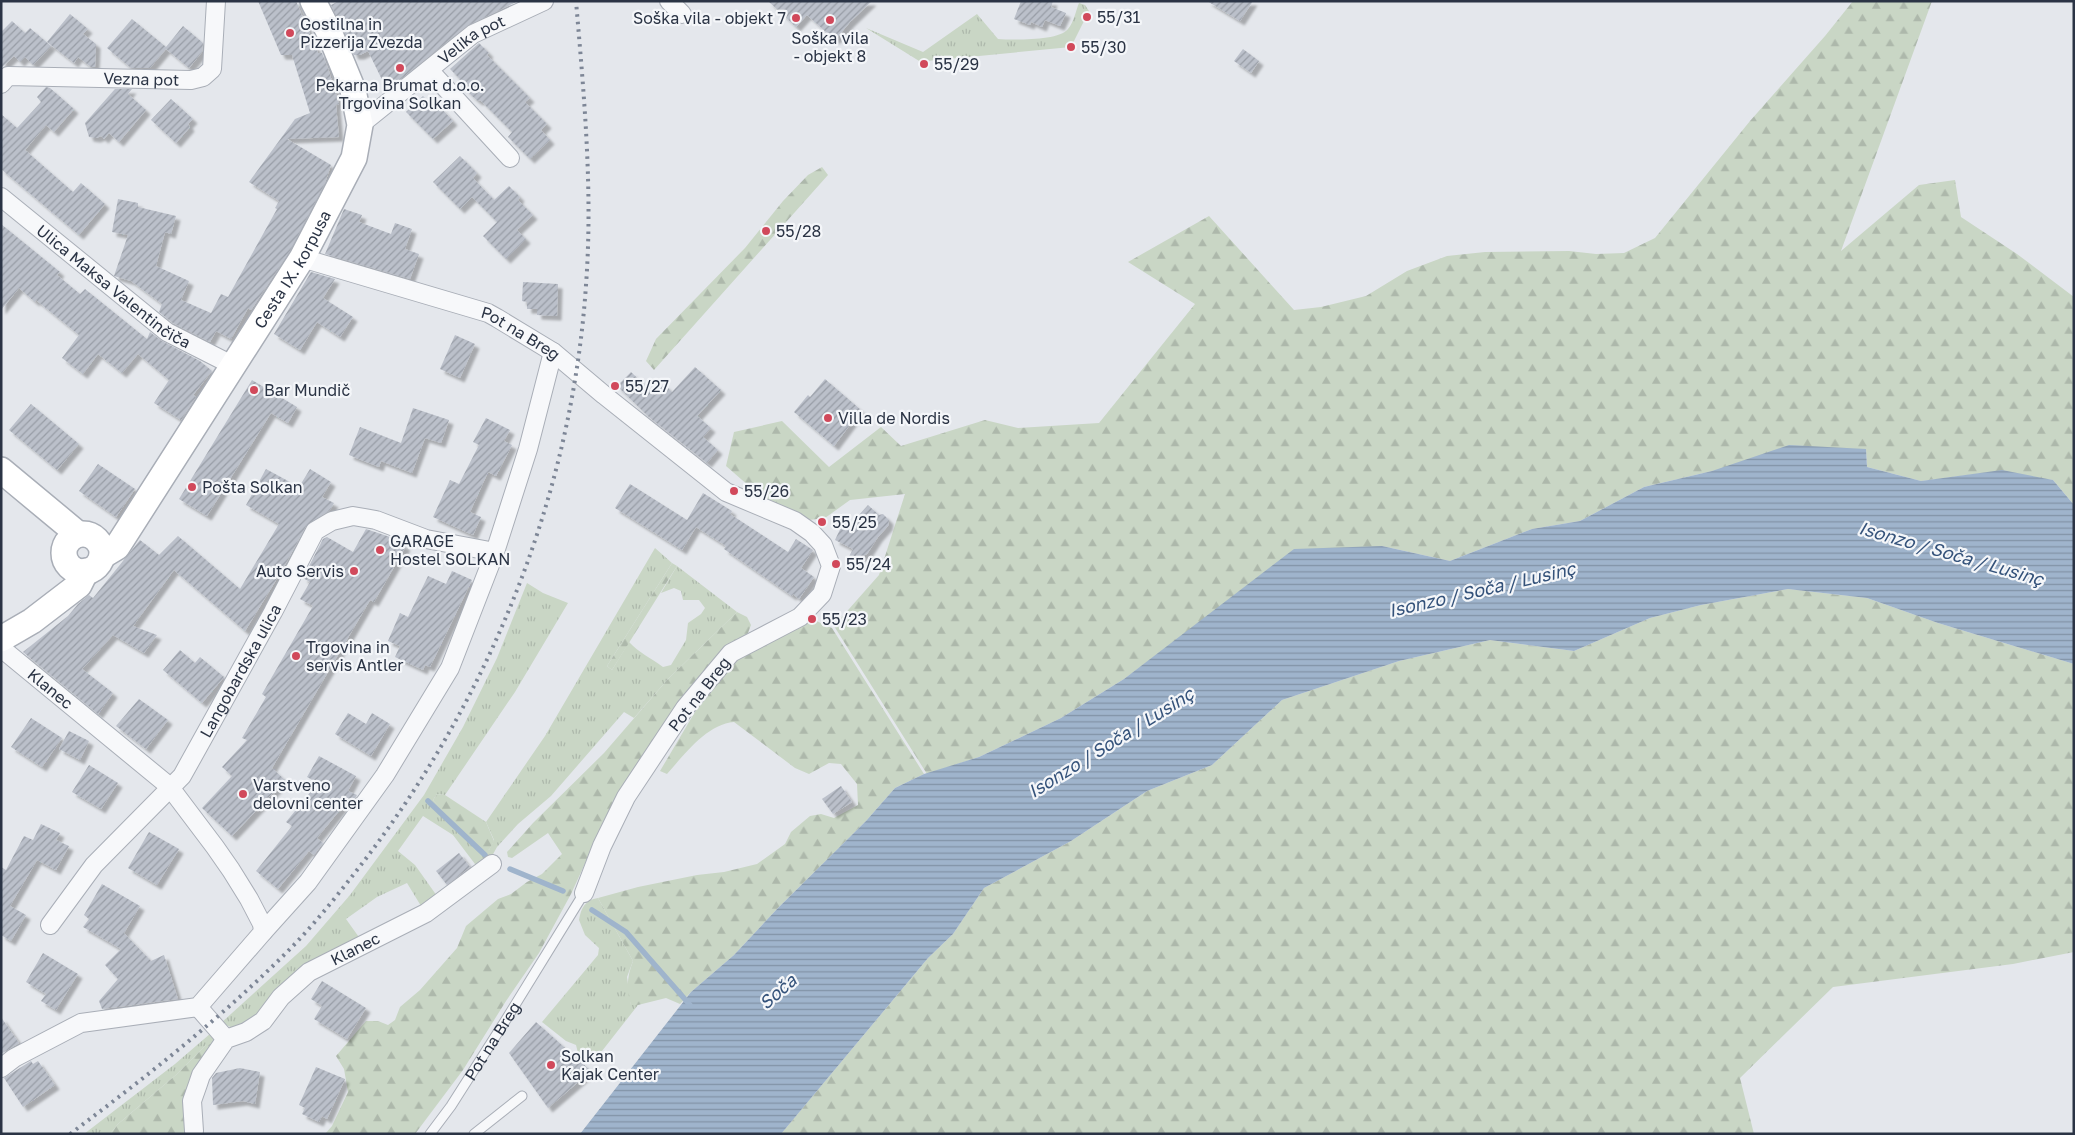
<svg xmlns="http://www.w3.org/2000/svg" width="2075" height="1135" viewBox="0 0 2075 1135" font-family="'Golos Text',sans-serif">
<style>
.grass{fill:url(#grass-tufts)}
.forest{fill:url(#forest-firs)}
.water{fill:url(#water-rules)}
.lines{fill:none;stroke-linecap:round;stroke-linejoin:round}
.stream{stroke:#9fb4cc;stroke-width:5.5}
.building{fill:url(#building-hatch);filter:url(#shadow)}
.lane-casing{stroke:#a9aeb7;stroke-width:11}
.street-casing{stroke:#a9aeb7;stroke-width:20}
.secondary-casing{stroke:#a9aeb7;stroke-width:28}
.lane{stroke:#f7f8fa;stroke-width:9}
.street{stroke:#f7f8fa;stroke-width:18}
.secondary{stroke:#fff;stroke-width:25}
.rail{stroke:#7d8696;stroke-width:4;stroke-dasharray:2.5 5;stroke-linecap:butt}
.poi-dot{fill:#d1495b;stroke:#f4f6f9;stroke-width:2}
.labels{text-anchor:middle;stroke-width:4.5;stroke-linejoin:round;paint-order:stroke}
.poi-label{font-size:16px;fill:#2b3445;stroke:#f4f6f9;text-anchor:start}
.street-label{font-size:16px;fill:#2b3445;stroke:#f4f6f9}
.water-label{font-size:18px;font-style:italic;fill:#34527a;stroke:#f4f6f9}
</style>
<defs>
<pattern id="grass-tufts" width="24" height="20" patternUnits="userSpaceOnUse" patternTransform="scale(1.25)"><rect width="24" height="20" fill="#c9d6c5"/><path d="M3 7l-1-3M5 7V3M7 7l1-3M15 17l-1-3M17 17v-4M19 17l1-3" fill="none" stroke="#adb8ab"/></pattern>
<pattern id="forest-firs" width="22" height="20" patternUnits="userSpaceOnUse" patternTransform="scale(1.25)"><rect width="22" height="20" fill="#c9d6c5"/><path d="M5 1l3.5 6h-7zM16 11l3.5 6h-7z" fill="#adb8ab"/></pattern>
<pattern id="water-rules" width="6" height="5" patternUnits="userSpaceOnUse" patternTransform="scale(1.25)"><rect width="6" height="5" fill="#9fb4cc"/><path d="M0 2.5h6" fill="none" stroke="#8293a7"/></pattern>
<pattern id="building-hatch" width="6" height="6" patternUnits="userSpaceOnUse" patternTransform="scale(1.25)"><rect width="6" height="6" fill="#bbc0ca"/><path d="M-1 1l2-2M0 6l6-6M5 7l2-2" fill="none" stroke="#989da6"/></pattern>
<filter id="shadow"><feDropShadow dx="4.5" dy="4.5" stdDeviation="1" flood-color="#0004"/></filter>
</defs>
<rect width="100%" height="100%" fill="#e4e7ec"/>
<g class="grass">
<path d="M1079,3L1085,5L1089,11L1071,47L927,61L924,64L866,28L923,52L977,14L998,39C1013,40 1059,41 1068,29C1074,22 1076,10 1079,3Z"/>
<path d="M655,548L672,563L607,666L612,670L629,642C639,653 651,658 663,667L671,665L686,640L688,623L701,614L705,608L699,600H683L681,591L674,588L661,593L677,566L737,612L668,679L634,718L624,712L551,796L518,824L497,847L492,856L478,868L453,835L423,816L398,851L415,865L437,896L421,906L407,883L377,897L346,919L361,940L288,981L247,1024L233,1028L221,1023L306,946L350,895L424,795L463,727L497,658L527,583L543,593L568,603L515,692L445,795L437,794L433,800L489,850L494,840L486,822L545,736Z"/>
<path d="M598,898L633,961L627,977L631,1005H638L602,1051L586,1058L578,1053L576,1045L566,1041L542,1022L598,955L599,948L585,935L579,920C581,908 585,900 598,898Z"/>
<polygon points="211,1033 218,1040 215,1045 206,1045 177,1074 118,1124 110,1134 84,1134 175,1064"/>
</g>
<g class="forest">
<polygon points="1853,1 1932,1 1841,251 1919,185 1955,180 1961,217 2017,254 2074,297 2074,505 2053,480 1992,472 1921,481 1867,467 1866,449 1712,471 1644,487 1580,521 1532,529 1450,561 1382,546 1182,636 1124,679 1061,718 979,757 927,774 834,626 879,575 905,494 850,500 825,518 809,520 757,493 726,466 734,432 782,421 829,467 881,427 901,446 985,420 1018,428 1099,423 1195,304 1128,262 1209,216 1294,310 1321,307 1366,296 1407,271 1447,256 1485,252 1569,251 1596,254 1624,253 1655,238 1750,121 1825,36"/>
<polygon points="822,167 828,175 654,370 646,361 656,339 745,248 783,201 808,175"/>
<polygon points="672,563 677,566 612,670 607,666"/>
<polygon points="1788,589 1867,598 1938,623 2074,664 2074,952 2013,964 1833,987 1740,1078 1754,1134 781,1134 928,958 953,934 984,888 1071,841 1147,791 1212,765 1282,700 1399,661 1490,640 1574,651 1650,618 1701,605"/>
<polygon points="737,612 747,617 751,625 748,633 710,664 693,687 599,833 571,894 539,953 506,1001 463,1070 415,1134 325,1134 332,1126 348,1092 344,1069 336,1056 366,1021 378,1021 388,1025 395,1020 400,1007 420,990 457,948 466,926 498,899 511,894 527,882 542,874 562,854 548,833 512,858 508,857 507,852 533,823 604,753 668,679"/>
<path d="M812,619L832,628L924,774L895,788L866,821L778,908L734,955L691,992L680,1004L666,998L638,1005H631C626,989 627,977 633,961L598,898L638,887L697,875L724,872L757,864L785,844L791,832L810,816L821,814L834,818L858,805L857,784L841,764L829,763L809,774L795,768L734,722C707,724 684,755 667,774L660,771L705,695L746,648L800,627Z"/>
<polygon points="437,794 445,795 486,822 494,841 489,850 479,846 433,800"/>
<polygon points="211,1044 215,1045 191,1134 110,1134 118,1124 177,1074 206,1045"/>
</g>
<polygon class="water" points="1789,445 1866,449 1867,467 1921,481 2002,470 2053,480 2074,505 2074,664 1938,623 1867,598 1788,589 1701,605 1650,618 1574,651 1490,640 1399,661 1282,700 1212,765 1147,791 1071,841 984,888 953,934 928,958 781,1134 580,1134 691,992 734,955 778,908 866,821 895,788 924,774 979,757 1061,718 1124,679 1294,549 1382,546 1450,561 1532,529 1580,521 1644,487 1712,471"/>
<g class="lines">
<g class="stream">
<polyline points="428,801 485,855"/>
<polyline points="510,869 563,891"/>
<polyline points="592,910 626,932 690,1005"/>
</g>
</g>
<g class="building">
<polygon points="258,1 296,1 318,53 322,53 328,68 339,104 336,105 339,137 287,139 331,165 325,183 290,251 251,310 248,308 231,339 216,331 210,342 173,323 159,312 162,304 131,281 114,276 128,235 112,232 118,199 138,203 138,207 176,216 171,234 165,232 156,266 189,281 181,300 211,313 221,294 228,297 277,209 275,208 279,201 249,182 295,119 310,113 292,55 281,55"/>
<polygon points="339,1 518,1 467,26 387,90 368,51 360,55 354,55 331,5"/>
<polygon points="768,1 872,1 850,22 835,40 807,15 796,27"/>
<polygon points="1021,1 1053,1 1051,7 1066,13 1060,26 1045,20 1042,27 1031,22 1030,25 1014,19"/>
<polygon points="1207,1 1253,1 1240,21"/>
<polygon points="70,14 88,29 83,34 96,44 95,67 91,67 78,57 74,63 47,42"/>
<polygon points="132,19 166,47 183,26 203,43 202,52 189,68 166,49 150,68 131,68 107,48"/>
<polygon points="12,21 25,33 30,28 51,46 33,65 25,57 20,62 14,56 1,68 1,32"/>
<polygon points="479,43 489,53 487,55 530,98 525,102 547,124 541,130 550,140 530,159 508,137 512,132 480,100 478,101 472,96 458,81 460,79 450,69"/>
<polygon points="1243,49 1259,61 1251,73 1234,61"/>
<polygon points="46,87 50,88 74,109 54,132 46,125 25,150 73,192 81,183 105,204 79,235 1,169 1,114 17,128 41,102 37,97"/>
<polygon points="115,89 132,89 128,94 146,110 119,142 109,133 104,139 101,136 96,138 89,137 85,123"/>
<polygon points="423,96 436,109 439,106 453,121 433,139 406,112"/>
<polygon points="171,99 193,119 188,124 190,127 176,143 151,120"/>
<polygon points="460,156 477,173 473,178 494,200 509,186 520,197 518,200 533,215 517,230 526,239 506,259 483,236 497,222 472,197 460,209 433,182"/>
<polygon points="344,209 362,215 359,222 391,234 395,223 412,229 405,249 419,254 410,279 325,254"/>
<polygon points="1,224 60,272 57,275 80,294 85,289 147,339 150,332 162,341 200,361 212,371 193,395 196,397 181,420 154,403 169,380 138,354 122,373 98,354 83,374 62,358 79,335 36,300 35,302 19,288 1,310"/>
<polygon points="311,272 335,279 323,298 353,317 340,337 317,322 300,350 274,334"/>
<polygon points="523,282 558,284 557,316 537,315 537,309 527,309 527,302 522,301"/>
<polygon points="455,335 475,344 460,378 440,369"/>
<polygon points="695,367 721,390 697,416 711,428 703,437 718,450 707,463 649,417 617,386 631,372 655,395 664,384 672,392"/>
<polygon points="825,379 861,410 834,446 794,412 808,395 810,397"/>
<polygon points="252,380 297,407 288,423 271,413 207,516 179,499"/>
<polygon points="31,404 79,444 57,470 9,430"/>
<polygon points="413,408 449,420 441,443 425,438 412,473 381,461 379,467 349,455 360,427 401,443"/>
<polygon points="486,418 510,430 504,441 512,445 496,476 488,472 470,512 481,517 473,535 433,517 450,480 459,484 479,445 473,442"/>
<polygon points="98,464 135,489 116,517 79,491"/>
<polygon points="266,469 299,487 310,469 331,482 322,497 334,503 330,510 306,526 284,567 245,631 174,570 133,626 157,635 144,653 113,635 82,669 113,693 98,714 23,652 68,616 78,604 89,595 93,598 140,540 159,555 178,536 240,589 279,524 246,505"/>
<polygon points="630,484 687,520 703,493 732,511 730,514 788,552 796,539 813,550 801,568 814,577 799,599 793,594 792,596 724,549 726,546 696,527 682,550 615,508"/>
<polygon points="868,505 879,515 883,514 889,520 888,526 878,537 867,554 845,564 853,549 835,540 844,521 851,524 857,514 859,515"/>
<polygon points="366,529 390,537 406,546 374,602 370,600 272,768 285,780 232,836 202,808 232,776 222,767 247,740 242,738 266,697 262,694 313,606 300,599 310,582 303,578 323,539 327,537 353,552"/>
<polygon points="452,571 472,580 430,667 425,665 423,670 395,657 400,646 388,641 400,613 408,617 428,576 446,584"/>
<polygon points="180,650 195,663 200,657 224,677 202,703 163,670"/>
<polygon points="139,699 168,720 146,749 116,726"/>
<polygon points="348,713 366,724 372,713 390,724 371,756 335,734"/>
<polygon points="31,718 62,738 42,767 11,747"/>
<polygon points="69,731 89,741 80,760 59,749"/>
<polygon points="319,756 356,776 348,791 357,795 348,808 343,806 317,838 323,843 314,855 309,851 278,889 256,871 292,826 286,822 318,783 307,777"/>
<polygon points="89,765 118,783 101,809 72,792"/>
<polygon points="841,786 852,802 833,814 822,799"/>
<polygon points="41,824 60,833 56,840 69,846 56,870 37,860 10,906 26,915 11,941 1,935 1,867 6,870 24,836 33,840"/>
<polygon points="149,832 179,849 157,885 128,868"/>
<polygon points="459,853 470,867 447,885 436,871"/>
<polygon points="102,884 140,906 124,933 151,961 164,955 178,999 102,1009 99,1001 118,979 105,965 121,949 83,927 89,919 84,915"/>
<polygon points="43,953 78,974 56,1010 41,1001 46,994 26,982"/>
<polygon points="322,981 366,1008 347,1039 314,1019 322,1006 311,999"/>
<polygon points="1,1017 19,1043 1,1054"/>
<polygon points="536,1022 591,1071 548,1108 509,1053"/>
<polygon points="31,1061 33,1064 38,1061 55,1085 23,1107 4,1078"/>
<polygon points="316,1067 345,1079 327,1119 322,1116 319,1122 302,1114 305,1108 299,1105"/>
<polygon points="240,1068 260,1072 255,1104 243,1101 213,1105 212,1078 216,1073"/>
</g>
<g class="lines">
<defs>
<g id="lane">
<path id="s1" d="M430,1134L451,1106L507,1018L584,893"/>
<polyline points="474,1134 522,1096"/>
</g>
<g id="street">
<polyline points="669,1 682,14"/>
<polyline points="429,70 510,158"/>
<path id="s2" d="M1,84L8,76L191,80L203,77L212,69L216,1"/>
<path id="s3" d="M360,125L473,34L544,1"/>
<path id="s4" d="M1,197L167,332L232,365"/>
<path id="s5" d="M302,258L488,313L497,318L553,352L604,395L726,492L795,521L812,533L823,545L831,566L822,594L800,617L731,653L685,708L626,797L602,846L584,893"/>
<path id="s6" d="M1,648L169,786L215,847L231,870L249,899L262,924L263,932L198,1007L81,1023L14,1058L1,1068"/>
<path id="s7" d="M50,925L94,865L182,776L273,612L315,531L332,521L353,516L376,520L426,539L495,552"/>
<polyline points="263,932 308,882 385,775 450,668 495,552 528,449 553,352"/>
<polyline points="198,1007 226,1039"/>
<path id="s8" d="M194,1131L192,1101L198,1084L201,1075L226,1039L246,1032L263,1021L281,997L309,972L426,913L492,864"/>
</g>
<g id="secondary">
<polyline points="1,470 78,534"/>
<circle cx="83" cy="553" r="19"/>
<path id="s9" d="M102,556L117,547L302,258L354,158L360,125L353,90L330,34L313,1"/>
<polyline points="1,639 32,621 79,585 86,571"/>
</g>
</defs>
<use href="#lane" class="lane-casing"/>
<use href="#street" class="street-casing"/>
<use href="#secondary" class="secondary-casing"/>
<use href="#lane" class="lane"/>
<use href="#street" class="street"/>
<use href="#secondary" class="secondary"/>
<path class="rail" d="M70,1134C146,1077 220,1019 287,952C315,924 340,892 364,861C491,695 572,494 586,285C593,190 584,95 576,1"/>
</g>
<g class="poi-dot">
<circle cx="1087" cy="17" r="5"/>
<circle cx="796" cy="18" r="5"/>
<circle cx="830" cy="20" r="5"/>
<circle cx="290" cy="33" r="5"/>
<circle cx="1071" cy="47" r="5"/>
<circle cx="924" cy="64" r="5"/>
<circle cx="400" cy="68" r="5"/>
<circle cx="766" cy="231" r="5"/>
<circle cx="615" cy="386" r="5"/>
<circle cx="254" cy="390" r="5"/>
<circle cx="828" cy="418" r="5"/>
<circle cx="192" cy="487" r="5"/>
<circle cx="734" cy="491" r="5"/>
<circle cx="822" cy="522" r="5"/>
<circle cx="380" cy="550" r="5"/>
<circle cx="836" cy="564" r="5"/>
<circle cx="354" cy="571" r="5"/>
<circle cx="812" cy="619" r="5"/>
<circle cx="296" cy="656" r="5"/>
<circle cx="243" cy="794" r="5"/>
<circle cx="551" cy="1065" r="5"/>
</g>
<g class="labels">
<g class="poi-label">
<text x="1097" y="23">55/31</text>
<text x="786" y="24" text-anchor="end">Soška vila - objekt 7</text>
<text x="300" y="30">Gostilna in<tspan x="300" dy="18">Pizzerija Zvezda</tspan></text>
<text x="830" y="44" text-anchor="middle">Soška vila<tspan x="830" dy="18">- objekt 8</tspan></text>
<text x="1081" y="53">55/30</text>
<text x="934" y="70">55/29</text>
<text x="400" y="91" text-anchor="middle">Pekarna Brumat d.o.o.<tspan x="400" dy="18">Trgovina Solkan</tspan></text>
<text x="776" y="237">55/28</text>
<text x="625" y="392">55/27</text>
<text x="264" y="396">Bar Mundič</text>
<text x="838" y="424">Villa de Nordis</text>
<text x="202" y="493">Pošta Solkan</text>
<text x="744" y="497">55/26</text>
<text x="832" y="528">55/25</text>
<text x="390" y="547">GARAGE<tspan x="390" dy="18">Hostel SOLKAN</tspan></text>
<text x="846" y="570">55/24</text>
<text x="344" y="577" text-anchor="end">Auto Servis</text>
<text x="822" y="625">55/23</text>
<text x="306" y="653">Trgovina in<tspan x="306" dy="18">servis Antler</tspan></text>
<text x="253" y="791">Varstveno<tspan x="253" dy="18">delovni center</tspan></text>
<text x="561" y="1062">Solkan<tspan x="561" dy="18">Kajak Center</tspan></text>
</g>
<g class="street-label">
<text dy="6" stroke="none"><textPath href="#s3" startOffset="141">Velika pot</textPath></text>
<text dy="6" stroke="none"><textPath href="#s2" startOffset="144">Vezna pot</textPath></text>
<text dy="6" stroke="none"><textPath href="#s9" startOffset="346">Cesta IX. korpusa</textPath></text>
<text dy="6" stroke="none"><textPath href="#s4" startOffset="144">Ulica Maksa Valentinčiča</textPath></text>
<text dy="6" stroke="none"><textPath href="#s5" startOffset="232">Pot na Breg</textPath></text>
<text dy="6" stroke="none"><textPath href="#s7" startOffset="320">Langobardska ulica</textPath></text>
<text dy="6" stroke="none"><textPath href="#s6" startOffset="64">Klanec</textPath></text>
<text transform="translate(699 694) rotate(-52)" y="6">Pot na Breg</text>
<text dy="6" stroke="none"><textPath href="#s8" startOffset="262">Klanec</textPath></text>
<text dy="6" stroke="none"><textPath href="#s1" startOffset="112">Pot na Breg</textPath></text>
</g>
<g class="water-label">
<text transform="translate(1951 554) rotate(16)" y="6">Isonzo / Soča / Lusinç</text>
<text transform="translate(1482 590) rotate(-13)" y="6">Isonzo / Soča / Lusinç</text>
<text transform="translate(1111 743) rotate(-32)" y="6">Isonzo / Soča / Lusinç</text>
<text transform="translate(778 992) rotate(-41)" y="6">Soča</text>
</g>
</g>
<rect width="2075" height="1135" fill="none" stroke="#2b3445" stroke-width="5"/>
</svg>
